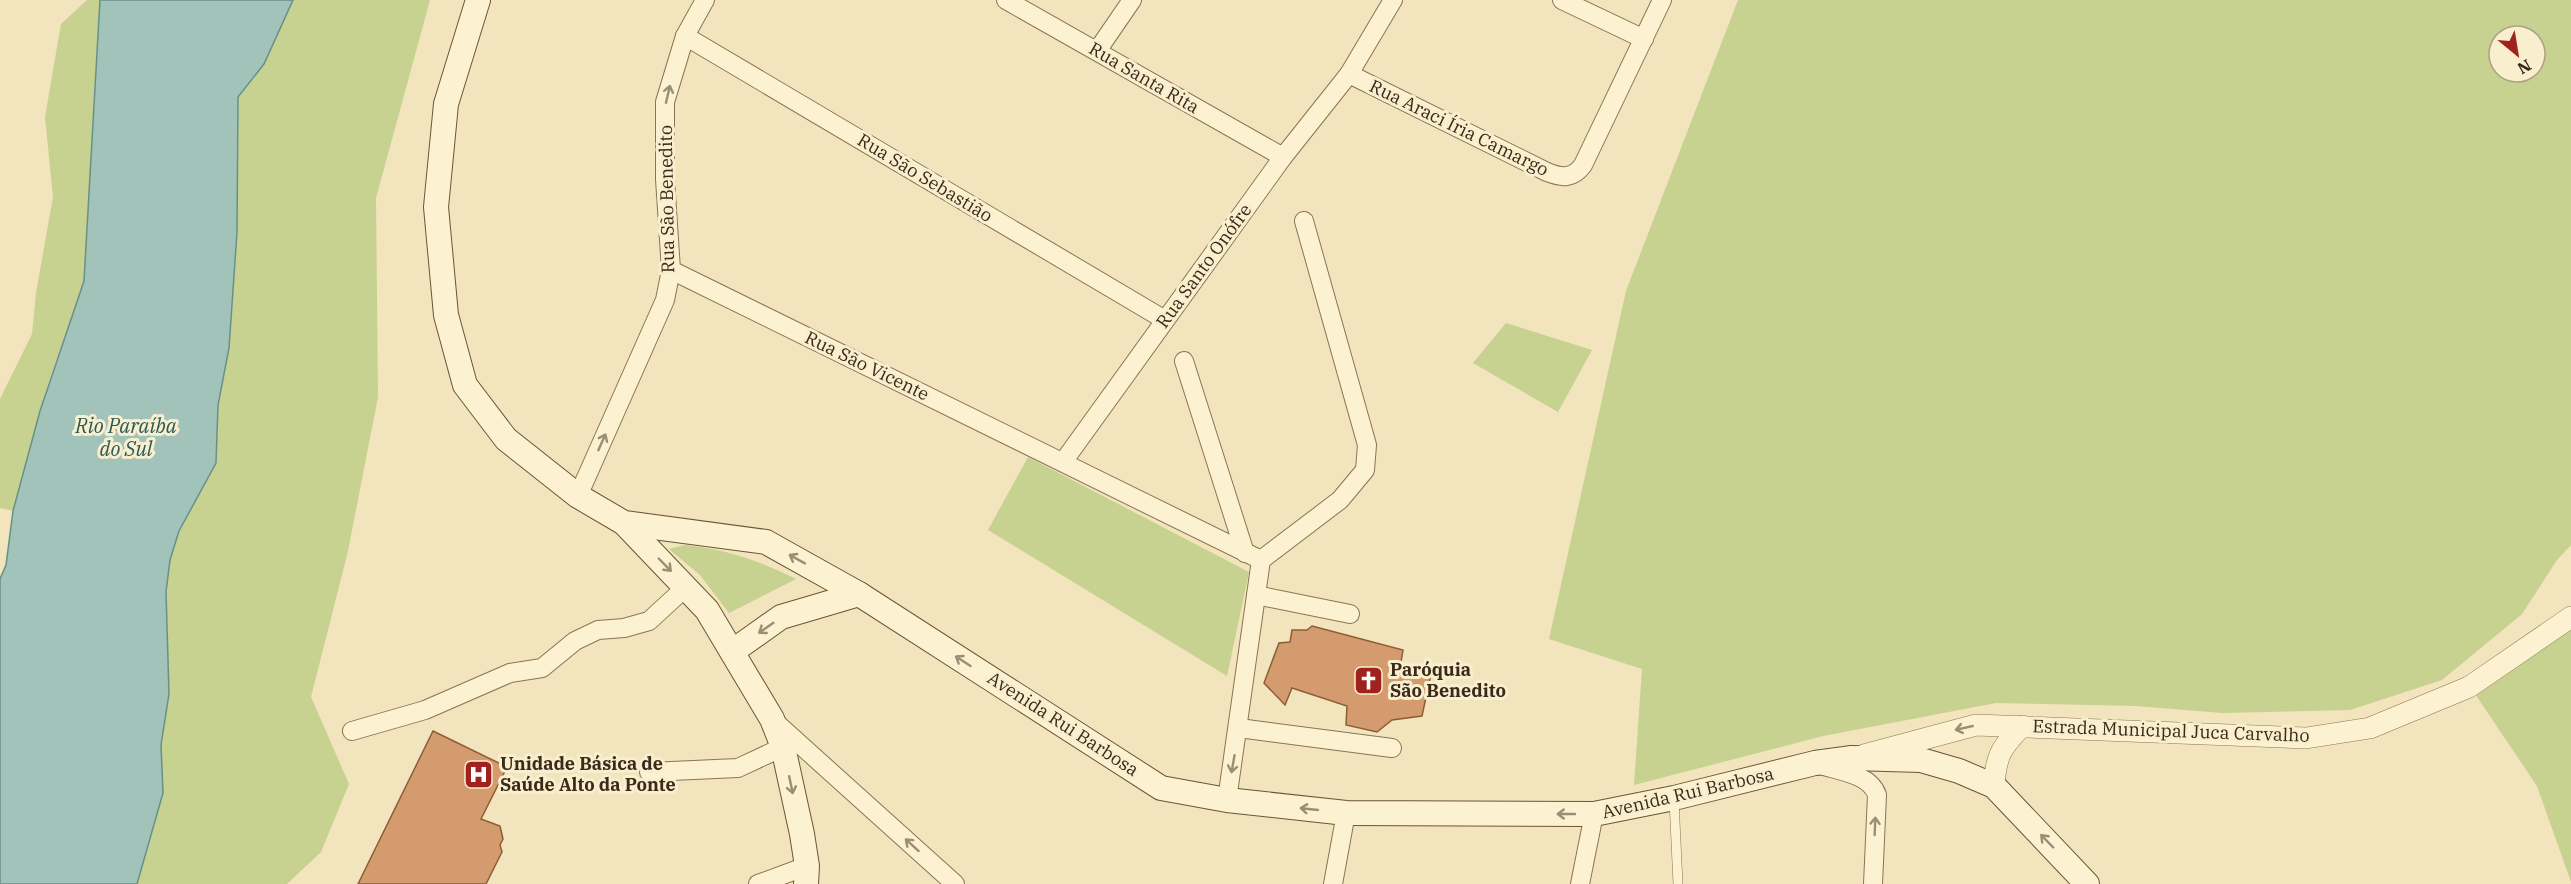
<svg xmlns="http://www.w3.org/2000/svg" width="2571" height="884" viewBox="0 0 2571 884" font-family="'IBM Plex Serif',serif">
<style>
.green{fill:#c7d190;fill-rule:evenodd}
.water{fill:#a1c3ba;stroke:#679188;stroke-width:1.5}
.building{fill:#d49c6e;stroke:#8d5d37;stroke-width:1.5}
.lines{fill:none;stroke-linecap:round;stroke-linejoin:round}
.service-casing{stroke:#8b7454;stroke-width:10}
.minor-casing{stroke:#8b7454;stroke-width:20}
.tertiary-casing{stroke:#8b7454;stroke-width:22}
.secondary-casing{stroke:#6d5437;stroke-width:26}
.service{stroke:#fcf1d0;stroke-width:9}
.minor{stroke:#fcf1d0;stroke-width:18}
.tertiary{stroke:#fcf1d0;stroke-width:21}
.secondary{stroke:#fcf1d0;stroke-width:24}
.oneway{stroke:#9a8e75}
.labels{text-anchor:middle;stroke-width:6;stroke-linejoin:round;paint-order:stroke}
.street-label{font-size:18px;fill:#392a1a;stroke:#f9eecd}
.poi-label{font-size:18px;font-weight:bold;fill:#392a1a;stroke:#f9eecd;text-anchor:start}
.water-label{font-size:20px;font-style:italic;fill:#285a59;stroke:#f9eecd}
</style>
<rect width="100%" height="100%" fill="#f2e4bc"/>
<g class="green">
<polygon points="87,0 100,0 84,281 48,384 13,511 0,508 0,399 32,334 36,293 53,197 45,117 61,24"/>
<polygon points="293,0 430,0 376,198 378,397 348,551 311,697 349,784 321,852 287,884 137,884 163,793 161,745 169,694 166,592 170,560 179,531 216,463 218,405 229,348 237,232 238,97 264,64"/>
<path d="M1738,0H2571V545L2557,560L2522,614L2442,680L2350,710L2222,713L2136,706L1996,703L1823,736L1634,785L1642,669L1549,639L1626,291ZM2499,36H2535V72H2499Z"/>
<polygon points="1506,323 1592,350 1558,412 1473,363"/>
<polygon points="1028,457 1249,572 1227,676 988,530"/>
<path d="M685,545C728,550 758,560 796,579L729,613L700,575L669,549Z"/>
<polygon points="2571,617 2571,882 2537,786 2473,691"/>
</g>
<polygon class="water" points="100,0 293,0 264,64 238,97 237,232 229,348 218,405 216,463 179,531 170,560 166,592 169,694 161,745 163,793 137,884 0,884 0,579 6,565 13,511 40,411 84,281"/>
<g class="building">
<polygon points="1312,626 1403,650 1400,668 1431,674 1422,716 1392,720 1377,732 1346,725 1347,706 1292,688 1285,705 1264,683 1279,643 1290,642 1292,630 1307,630"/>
<polygon points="433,731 507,767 481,819 500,826 503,839 500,845 502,852 486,884 358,884"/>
</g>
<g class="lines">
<defs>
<polyline id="service" points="1674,800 1678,884"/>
<g id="minor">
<polyline points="1006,0 1283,157"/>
<polyline points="1562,0 1644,39"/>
<polyline points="685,36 1165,320"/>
<polyline points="1097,51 1132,0"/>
<path d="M1349,74L1547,172C1562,178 1573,179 1583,165L1662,0"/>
<polyline points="671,270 1261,560 1227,800"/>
<polyline points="1184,361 1245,553"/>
<polyline points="1063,462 1283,157 1349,74 1393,0"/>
<polyline points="578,496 665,300 671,270 665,179 665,102 685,36 705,0"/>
<polyline points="1261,560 1340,500 1365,470 1367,445 1304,221"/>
<polyline points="1256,595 1350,614"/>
<polyline points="774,721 955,884"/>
<polyline points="1239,728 1392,748"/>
<polyline points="352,731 425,710 510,673 542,668 575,641 598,630 624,628 649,621 686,587"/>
<path d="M1820,765C1839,771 1870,774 1877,795L1873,884"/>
<polyline points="649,772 738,768 783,747"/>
<polyline points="758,884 807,866"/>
<polyline points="1333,884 1346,813"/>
<polyline points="1580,884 1594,814"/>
</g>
<g id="tertiary">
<polyline points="1864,755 1976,725 2306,738 2370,728 2469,687 2571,617"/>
<path d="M1994,786C1996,755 2001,748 2022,726"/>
</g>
<g id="secondary">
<polyline points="478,0 446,104 436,207 446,315 465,385 506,439 578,496 624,523 766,542 859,594 1161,788 1227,800 1346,813 1594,814 1674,798 1815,763 1852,758 1921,760 1959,771 1994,786 2087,884"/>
<polyline points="624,523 707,610 772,719 783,747 802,834 807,866 806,884"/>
<polyline points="733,651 781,617 859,594"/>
</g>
</defs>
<use href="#service" class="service-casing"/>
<use href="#minor" class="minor-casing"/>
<use href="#tertiary" class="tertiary-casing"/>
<use href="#secondary" class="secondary-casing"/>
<use href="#service" class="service"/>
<use href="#minor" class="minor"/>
<use href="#tertiary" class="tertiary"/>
<use href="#secondary" class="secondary"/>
</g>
<defs><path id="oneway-shaft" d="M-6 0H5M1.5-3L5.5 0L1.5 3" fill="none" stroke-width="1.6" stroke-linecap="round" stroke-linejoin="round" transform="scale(1.5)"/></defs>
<g class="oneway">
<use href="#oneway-shaft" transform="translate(668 94) rotate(-77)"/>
<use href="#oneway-shaft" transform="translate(602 442) rotate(-66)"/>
<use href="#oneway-shaft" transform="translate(797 559) rotate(-151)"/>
<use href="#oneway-shaft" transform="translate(665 565) rotate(46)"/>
<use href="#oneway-shaft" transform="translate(766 628) rotate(145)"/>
<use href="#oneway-shaft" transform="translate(963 661) rotate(-147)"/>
<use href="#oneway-shaft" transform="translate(1964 728) rotate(167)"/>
<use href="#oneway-shaft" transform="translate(1233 764) rotate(100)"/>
<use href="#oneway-shaft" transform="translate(791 785) rotate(78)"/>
<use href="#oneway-shaft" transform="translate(1309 809) rotate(-174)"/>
<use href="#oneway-shaft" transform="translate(1566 814) rotate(-180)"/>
<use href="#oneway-shaft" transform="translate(1875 826) rotate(-88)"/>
<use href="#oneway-shaft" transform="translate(2047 841) rotate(-134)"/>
<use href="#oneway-shaft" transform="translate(912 845) rotate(-138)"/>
</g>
<defs>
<symbol id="church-square" viewBox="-11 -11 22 22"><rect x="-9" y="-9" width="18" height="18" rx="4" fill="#a0221e" stroke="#f9eecd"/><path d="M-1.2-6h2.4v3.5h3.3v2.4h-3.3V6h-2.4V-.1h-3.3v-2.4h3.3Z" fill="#fff"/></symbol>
<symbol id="hospital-square" viewBox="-11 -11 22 22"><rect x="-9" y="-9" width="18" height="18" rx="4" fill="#a0221e" stroke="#f9eecd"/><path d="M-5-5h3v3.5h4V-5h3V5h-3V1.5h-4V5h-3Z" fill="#fff"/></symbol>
</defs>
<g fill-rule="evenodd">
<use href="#church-square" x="1352" y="664" width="33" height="33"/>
<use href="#hospital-square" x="462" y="758" width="33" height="33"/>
</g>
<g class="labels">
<g class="street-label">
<text transform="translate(1144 78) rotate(30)" y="6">Rua Santa Rita</text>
<text transform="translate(1459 128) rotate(26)" y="6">Rua Araci Íria Camargo</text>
<text transform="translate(925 178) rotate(31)" y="6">Rua São Sebastião</text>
<text transform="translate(667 199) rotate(-91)" y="6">Rua São Benedito</text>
<text transform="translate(1204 266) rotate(-54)" y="6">Rua Santo Onófre</text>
<text transform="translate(867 366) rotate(26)" y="6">Rua São Vicente</text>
<text transform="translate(1063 724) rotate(33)" y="6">Avenida Rui Barbosa</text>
<text transform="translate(2171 731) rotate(2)" y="6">Estrada Municipal Juca Carvalho</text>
<text transform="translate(1688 793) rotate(-13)" y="6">Avenida Rui Barbosa</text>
</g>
<g class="poi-label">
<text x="1390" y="676">Paróquia<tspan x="1390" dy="21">São Benedito</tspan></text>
<text x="500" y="770">Unidade Básica de<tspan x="500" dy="21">Saúde Alto da Ponte</tspan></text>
</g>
<g class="water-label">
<text x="126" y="433">Rio Paraíba<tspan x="126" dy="23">do Sul</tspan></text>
</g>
</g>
<g transform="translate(2517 54) rotate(150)"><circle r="28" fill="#f9eecd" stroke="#aca085" stroke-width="1.5"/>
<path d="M0-4.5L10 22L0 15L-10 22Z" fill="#a0221e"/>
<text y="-9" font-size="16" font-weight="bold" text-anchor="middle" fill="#392a1a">N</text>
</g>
</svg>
